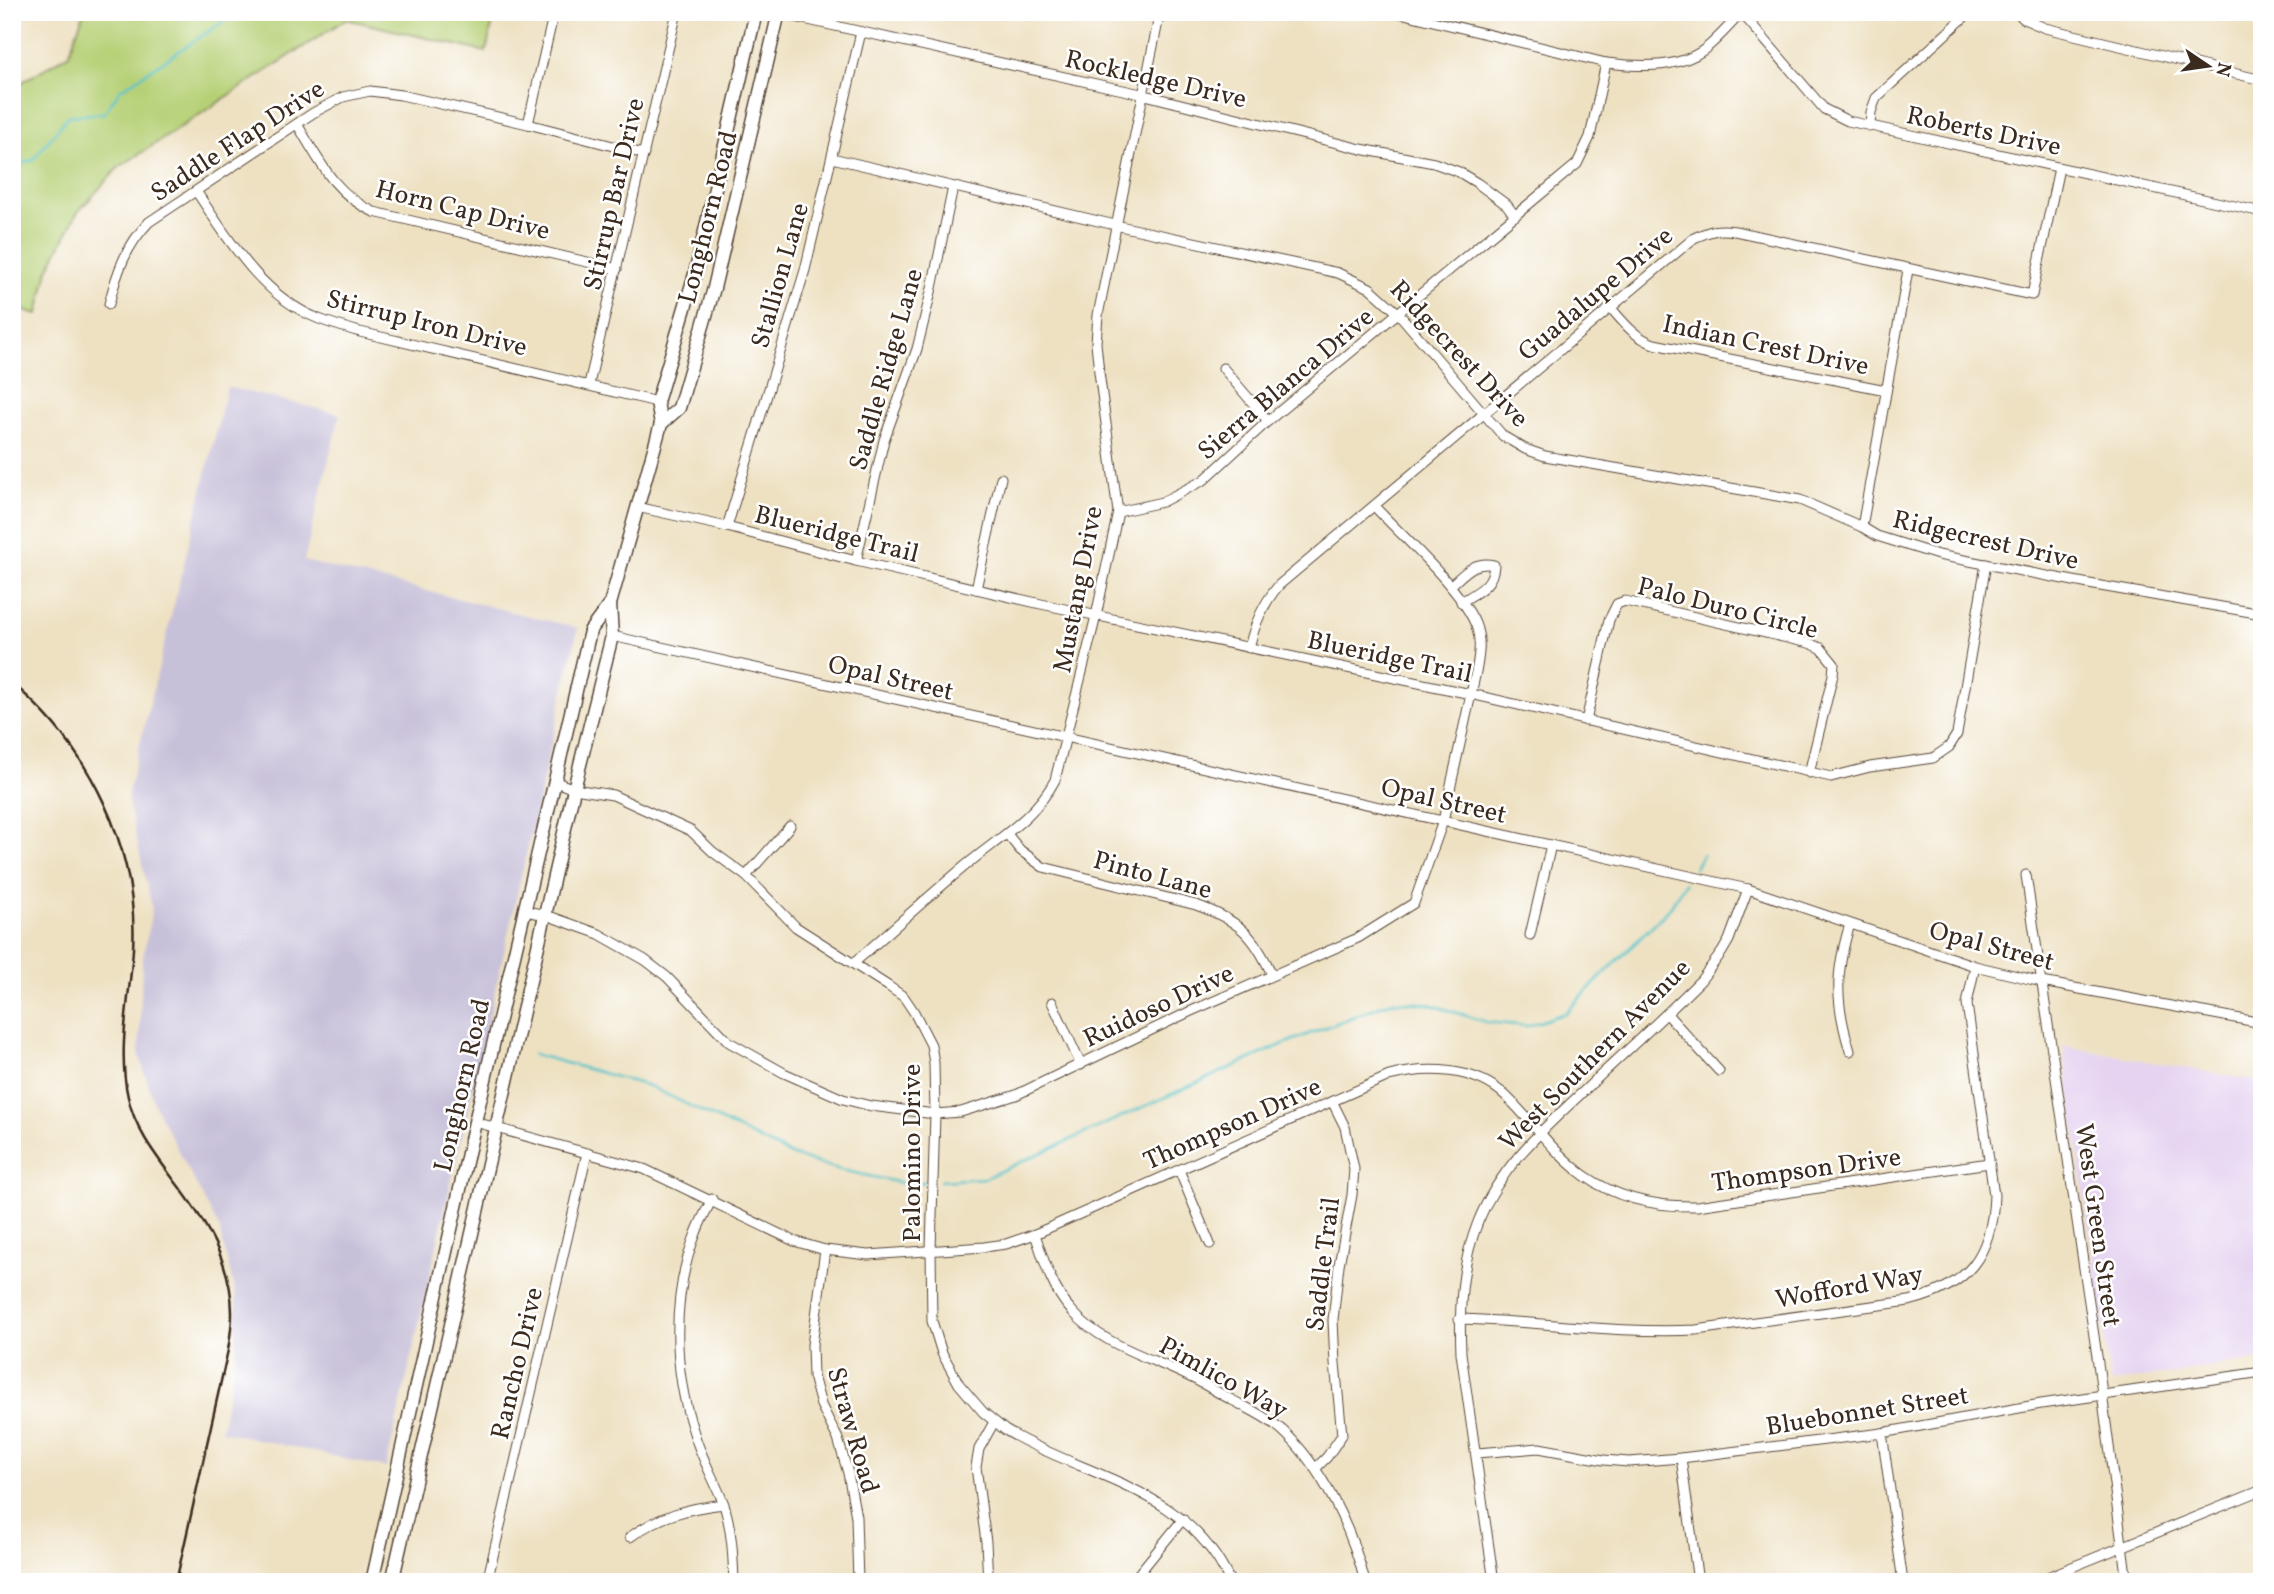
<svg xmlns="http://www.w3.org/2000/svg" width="2274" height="1594" viewBox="0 0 2274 1594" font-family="Vollkorn,serif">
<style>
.built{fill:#e5d3f1}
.industrial{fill:#c7c0d9}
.green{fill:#b6d076;stroke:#787d4a;stroke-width:2}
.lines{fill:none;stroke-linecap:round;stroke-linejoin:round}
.stream{stroke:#54c2c8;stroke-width:2.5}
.minor-casing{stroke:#564537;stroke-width:11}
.secondary-casing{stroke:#564537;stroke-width:15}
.minor{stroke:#fff;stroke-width:9}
.secondary{stroke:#fff;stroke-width:12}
.rail{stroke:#3b2a1e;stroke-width:2.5}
.labels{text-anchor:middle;stroke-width:5;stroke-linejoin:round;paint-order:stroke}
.street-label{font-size:26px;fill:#3b2a1e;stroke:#fff}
</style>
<rect width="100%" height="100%" fill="#fff"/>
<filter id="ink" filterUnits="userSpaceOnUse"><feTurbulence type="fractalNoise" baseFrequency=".0143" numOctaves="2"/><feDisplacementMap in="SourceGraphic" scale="14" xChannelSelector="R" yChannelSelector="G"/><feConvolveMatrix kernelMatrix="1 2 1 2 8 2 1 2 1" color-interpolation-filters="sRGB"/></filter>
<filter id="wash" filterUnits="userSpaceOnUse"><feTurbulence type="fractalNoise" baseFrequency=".00686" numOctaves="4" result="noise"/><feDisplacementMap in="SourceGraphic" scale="28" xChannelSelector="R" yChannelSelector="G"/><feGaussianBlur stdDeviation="1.57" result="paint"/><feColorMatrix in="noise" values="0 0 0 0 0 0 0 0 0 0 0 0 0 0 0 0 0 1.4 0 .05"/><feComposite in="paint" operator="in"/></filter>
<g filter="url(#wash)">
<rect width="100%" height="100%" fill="#eee1c2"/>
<polygon class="built" points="2063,1046 2262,1082 2262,1359 2111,1383"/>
<polygon class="industrial" points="227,387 340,414 304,561 578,628 386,1468 221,1431 236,1354 236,1296 219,1228 155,1106 139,1055 142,964 152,908 127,797"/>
<polygon class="green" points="84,12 495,12 486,52 346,19 118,168 77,213 48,270 38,314 12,308 12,88 69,54"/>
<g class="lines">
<g class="stream">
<polyline points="12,166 33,160 68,116 104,113 120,90 238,12"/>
<polyline points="1694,869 1703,854"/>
<polyline points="533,1054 649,1086 793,1156 841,1170 901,1183 924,1182"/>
<polyline points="940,1181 985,1178 1286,1043 1393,1001 1429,1004 1486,1022 1528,1026 1565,1013 1669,909 1685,883"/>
</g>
</g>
</g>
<g filter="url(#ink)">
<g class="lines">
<defs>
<g id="minor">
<polyline points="772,12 1141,94 1361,149 1434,163 1459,172 1477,183 1507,205 1515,216"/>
<path d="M1396,12L1606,63C1642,67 1683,70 1711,44C1722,34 1732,23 1742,12"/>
<polyline points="1741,12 1824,109 1848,121 2262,212"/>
<polyline points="2017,12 2024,19 2045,28 2262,80"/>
<polyline points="12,20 15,12"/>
<path d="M297,124C319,160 334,194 374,212L617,269"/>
<polyline points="528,124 554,12"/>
<polyline points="1870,126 1871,112 1876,98 1970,12"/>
<polyline points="832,158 1115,225 1338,273 1370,288 1399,314 1503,436 1525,449 1545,456 1800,500 1862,527 1877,536 1938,555 2089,584 2262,614"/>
<path d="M196,191C229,240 261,296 319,319C332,324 346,328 360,332L657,402"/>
<path d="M109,304C117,272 126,246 149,222L313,113L343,97L370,91L401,95L528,124L644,154"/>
<path d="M1610,307C1624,323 1634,337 1654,344L1886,390"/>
<polyline points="1223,368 1268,421"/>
<polyline points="589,384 677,12"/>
<polyline points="637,507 727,527 856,561 1041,604 1471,694 1831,777 1870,767 1933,758 1949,747 1957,734 1986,564"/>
<polyline points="1118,512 1162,502 1204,480 1268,421 1577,164 1590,137 1606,63"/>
<polyline points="727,527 805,270 861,32"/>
<polyline points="1862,527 1908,270"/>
<polyline points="856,561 884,440 917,349 932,288 953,187"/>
<path d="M1450,586C1464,574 1474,560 1494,565C1493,586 1477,592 1461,602"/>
<polyline points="976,589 1001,478"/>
<polyline points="612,636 1748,889 1975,966 2042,982 2262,1023"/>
<path d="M1249,648C1255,623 1263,604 1279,585L1694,238C1709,231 1718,228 1735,231L2032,295L2059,168"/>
<polyline points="1586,721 1609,620 1617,604 1625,601 1809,643 1821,648 1834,664 1833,675 1809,773"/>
<path d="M556,782L574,789L613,795L691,831L713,852L746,876L796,927L888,986L904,997L914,1012L931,1045L934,1063L935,1114L931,1250L932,1321L942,1353L959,1384L983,1412L1005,1430C1085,1478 1188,1487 1230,1582"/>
<path d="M1007,834L1020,850L1043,867L1196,905C1238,920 1254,934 1272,975"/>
<polyline points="2026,875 2098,1363 2127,1582"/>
<polyline points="746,876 790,826"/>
<path d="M526,911L546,915L599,934L645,960L667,977L729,1042L784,1073L843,1099L871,1106L935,1114L961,1112L1016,1095L1189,1012L1358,938L1414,903L1443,821L1477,667C1479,654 1481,642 1477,629C1467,594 1401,535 1375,507"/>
<path d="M1850,924C1835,973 1835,1001 1850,1051"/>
<polyline points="1530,935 1551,845"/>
<path d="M854,963C891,930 928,897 965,866C997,839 1035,818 1055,780L1096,616L1118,512L1099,372L1096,343L1098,315L1160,12"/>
<polyline points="1052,1002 1081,1065"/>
<polyline points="1667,1014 1719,1071"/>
<path d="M475,1122L644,1169L794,1241L825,1250L868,1255L984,1247L1006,1244L1035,1234L1389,1076C1427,1066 1475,1067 1506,1096C1533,1122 1554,1154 1585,1176C1618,1199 1656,1207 1697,1206L1989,1163"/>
<polyline points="1179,1170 1210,1244"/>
<path d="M712,1199C706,1211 700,1222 696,1233C671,1296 673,1370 694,1433C701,1457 714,1479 723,1502C732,1528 733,1555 734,1582"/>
<path d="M1035,1234C1044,1261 1052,1289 1071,1310C1101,1345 1150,1357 1190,1377C1205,1384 1218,1393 1232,1400C1249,1409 1267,1417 1282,1430C1322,1466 1352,1530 1365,1582"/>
<polyline points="825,1250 812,1345 813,1376 821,1405 838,1439 848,1473 856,1517 858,1582"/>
<path d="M1459,1319C1538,1321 1617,1334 1696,1330L1909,1301C1968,1286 1992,1256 1994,1195L1967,1004L1975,966"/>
<polyline points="1882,1433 1903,1582"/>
<polyline points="1477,1453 1539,1448 1604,1460 1629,1462 1681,1458 1882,1433 2041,1404 2262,1372"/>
<polyline points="1681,1458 1698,1582"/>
<polyline points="1316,1468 1327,1457 1342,1435 1335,1363 1333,1320 1339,1265 1352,1195 1354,1169 1345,1127 1332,1101"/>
<path d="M630,1537C659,1516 688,1508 724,1504"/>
<polyline points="487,1582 587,1153"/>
<polyline points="988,1582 986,1542 976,1467 979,1449 994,1422"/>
<polyline points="1132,1582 1183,1519"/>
<path d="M1494,1582L1461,1353C1459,1307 1461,1265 1478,1222C1500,1167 1543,1129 1585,1090C1624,1053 1663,1018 1701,980L1722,952L1729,940L1748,889"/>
<polyline points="2035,1582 2262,1490"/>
</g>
<g id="secondary">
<polyline points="661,424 679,408 714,288 779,12"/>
<polyline points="372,1582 475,1122 590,631 610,604"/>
<polyline points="392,1582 574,789 612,636 610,604 661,424 657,402 695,274 756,12"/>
</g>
</defs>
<use href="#minor" class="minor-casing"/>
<use href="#secondary" class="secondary-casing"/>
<use href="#minor" class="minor"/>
<use href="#secondary" class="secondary"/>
<path class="rail" d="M12,683C89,747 139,848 133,949C130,997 117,1049 128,1097C135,1130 157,1157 177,1184C206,1222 232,1264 232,1313C232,1325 230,1338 228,1350L176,1582"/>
</g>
</g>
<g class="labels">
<g class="street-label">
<text transform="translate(1156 78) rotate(13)" y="9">Rockledge Drive</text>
<text transform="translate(1984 130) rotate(12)" y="9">Roberts Drive</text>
<text transform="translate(237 140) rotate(-33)" y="9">Saddle Flap Drive</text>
<text transform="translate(613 194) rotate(-77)" y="9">Stirrup Bar Drive</text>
<text transform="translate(463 209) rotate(14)" y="9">Horn Cap Drive</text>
<text transform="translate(707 217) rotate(-76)" y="9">Longhorn Road</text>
<text transform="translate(779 275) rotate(-74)" y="9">Stallion Lane</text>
<text transform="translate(1595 293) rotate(-40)" y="9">Guadalupe Drive</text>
<text transform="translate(427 322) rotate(14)" y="9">Stirrup Iron Drive</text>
<text transform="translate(1766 344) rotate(12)" y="9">Indian Crest Drive</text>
<text transform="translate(1460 353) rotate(47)" y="9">Ridgecrest Drive</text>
<text transform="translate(885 369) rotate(-74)" y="9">Saddle Ridge Lane</text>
<text transform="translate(1285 383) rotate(-40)" y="9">Sierra Blanca Drive</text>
<text transform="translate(837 533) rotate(14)" y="9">Blueridge Trail</text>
<text transform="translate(1986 539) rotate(13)" y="9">Ridgecrest Drive</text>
<text transform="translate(1077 589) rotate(-79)" y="9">Mustang Drive</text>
<text transform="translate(1728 607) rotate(14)" y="9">Palo Duro Circle</text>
<text transform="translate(1390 656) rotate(12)" y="9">Blueridge Trail</text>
<text transform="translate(891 677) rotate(13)" y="9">Opal Street</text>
<text transform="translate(1444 800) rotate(13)" y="9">Opal Street</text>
<text transform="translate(1153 874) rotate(15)" y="9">Pinto Lane</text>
<text transform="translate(1992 945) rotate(15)" y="9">Opal Street</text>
<text transform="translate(1158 1005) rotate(-25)" y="9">Ruidoso Drive</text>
<text transform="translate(1594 1054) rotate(-45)" y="9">West Southern Avenue</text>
<text transform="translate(461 1085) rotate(-77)" y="9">Longhorn Road</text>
<text transform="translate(1232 1123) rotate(-24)" y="9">Thompson Drive</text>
<text transform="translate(911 1153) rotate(-90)" y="9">Palomino Drive</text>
<text transform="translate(1806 1169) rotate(-8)" y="9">Thompson Drive</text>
<text transform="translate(2099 1225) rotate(82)" y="9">West Green Street</text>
<text transform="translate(1322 1264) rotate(-83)" y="9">Saddle Trail</text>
<text transform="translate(1849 1286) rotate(-10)" y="9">Wofford Way</text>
<text transform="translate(516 1363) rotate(-77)" y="9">Rancho Drive</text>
<text transform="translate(1224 1377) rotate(29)" y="9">Pimlico Way</text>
<text transform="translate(1867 1410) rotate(-9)" y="9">Bluebonnet Street</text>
<text transform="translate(854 1430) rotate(74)" y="9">Straw Road</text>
</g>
</g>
<rect width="2274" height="1594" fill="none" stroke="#fff" stroke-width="42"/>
<g transform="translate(2208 66) rotate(103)" stroke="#ffffff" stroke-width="5" paint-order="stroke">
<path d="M0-5L12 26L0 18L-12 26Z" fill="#3b2a1e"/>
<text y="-10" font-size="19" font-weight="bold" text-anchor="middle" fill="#3b2a1e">N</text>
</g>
</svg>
